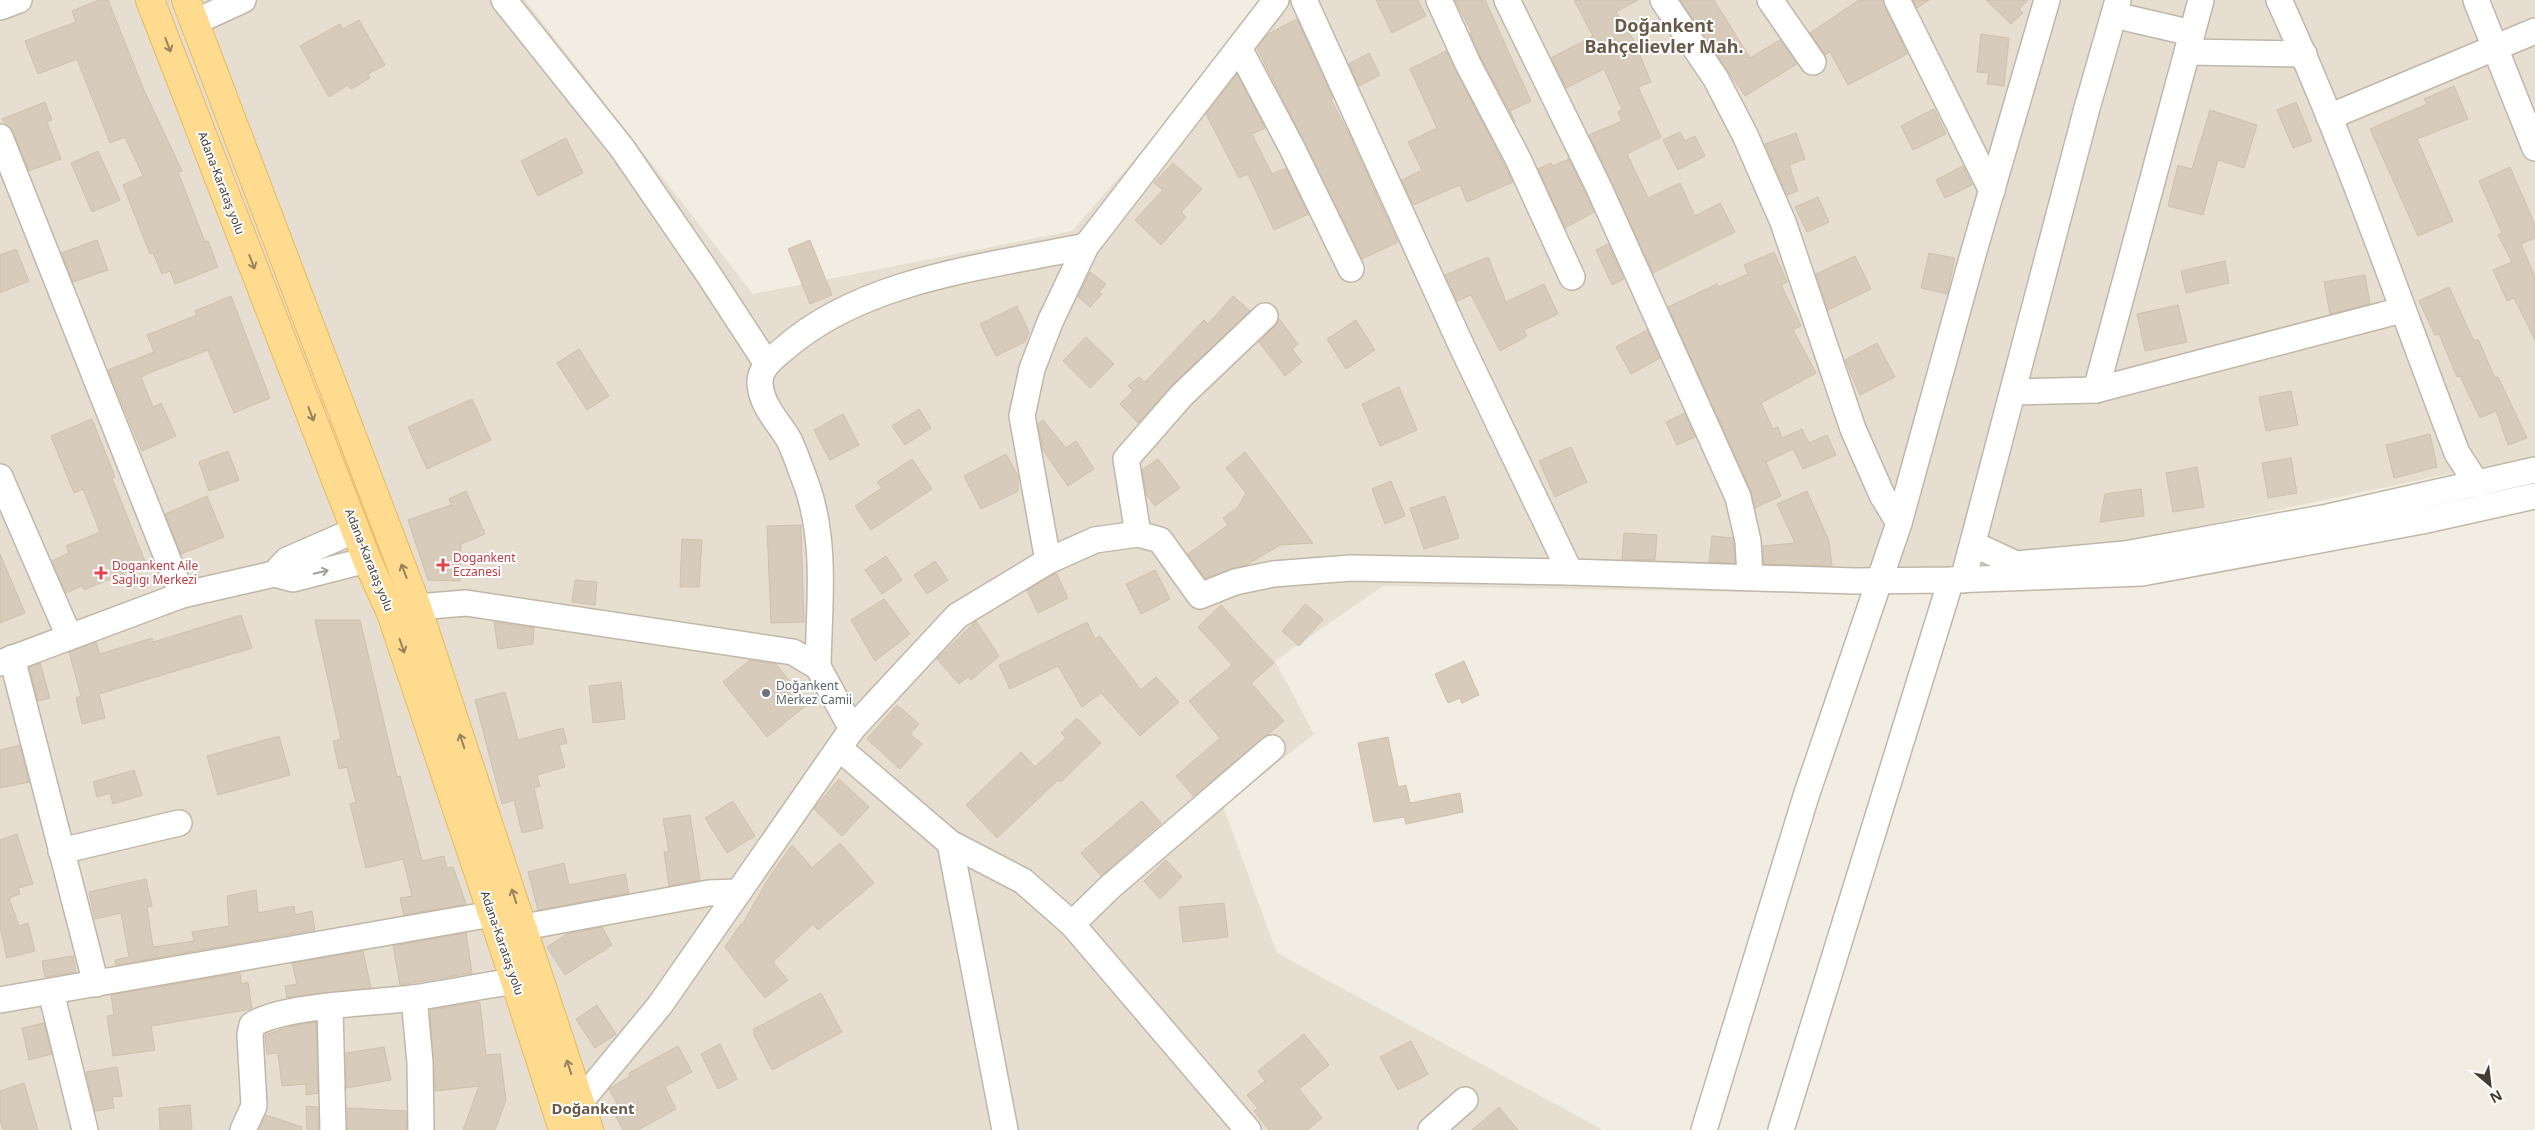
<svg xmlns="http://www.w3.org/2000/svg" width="2535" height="1130" viewBox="0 0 2535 1130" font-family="'Noto Sans',sans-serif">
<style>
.residential{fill:#e6dfd1}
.building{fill:#d7cbbb;stroke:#cfc0ab}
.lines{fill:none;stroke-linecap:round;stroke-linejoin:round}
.minor-casing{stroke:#c1b7a8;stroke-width:28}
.major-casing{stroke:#e8b85b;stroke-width:30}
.minor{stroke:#fff;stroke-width:25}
.major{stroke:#ffdb8f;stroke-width:28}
.oneway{stroke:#98845c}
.oneway2{stroke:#a29e99}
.health-dot{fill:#e0444e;stroke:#fff;stroke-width:2}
.worship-dot{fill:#6b7280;stroke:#fff;stroke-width:2}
.labels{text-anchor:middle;stroke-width:4;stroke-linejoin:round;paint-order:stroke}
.street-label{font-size:12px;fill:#443d33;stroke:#fff}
.health-label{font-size:12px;fill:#be3a42;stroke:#fff;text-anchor:start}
.worship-label{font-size:12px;fill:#5b616d;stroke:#fff;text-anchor:start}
.quarter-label{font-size:15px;font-weight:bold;fill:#675a4a;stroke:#fff}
.district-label{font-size:18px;font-weight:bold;fill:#675a4a;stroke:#fff}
</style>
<rect width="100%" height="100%" fill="#f2ede3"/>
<polygon class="residential" points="0,0 525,0 753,294 1072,231 1273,0 2535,0 2535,456 1875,594 1383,586 1275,661 1314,734 1223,806 1277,953 1603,1130 0,1130"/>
<g class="building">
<polygon points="99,0 108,0 144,90 182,171 178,172 205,242 208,241 218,267 175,284 170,271 162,274 153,253 150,254 123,185 143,176 125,137 110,143 77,59 38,74 25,41 76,22 72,11"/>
<polygon points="1376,0 1418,0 1426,16 1392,33"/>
<polygon points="1455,0 1485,0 1531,101 1510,111 1515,122 1481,58 1470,33 1472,33"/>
<polygon points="1574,0 1638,0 1616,12 1633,39 1651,82 1638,87 1661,137 1627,154 1648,198 1680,183 1695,216 1720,203 1735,232 1653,273 1589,135 1622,121 1618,112 1622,109 1604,69 1566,88 1551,58 1593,36"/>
<polygon points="1680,0 1714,0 1750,58 1780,40 1797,64 1745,96"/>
<polygon points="1859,0 1883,0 1907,54 1848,85 1830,52 1825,55 1810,33"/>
<polygon points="1913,0 1929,0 1917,8"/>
<polygon points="1986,0 2028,0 2019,9 2023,13 2011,24"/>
<polygon points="1297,19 1333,99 1331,100 1349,134 1398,242 1362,259 1257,48 1268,34"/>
<polygon points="359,20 385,65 368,74 370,78 351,89 348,85 329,97 300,46 340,24 343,29"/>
<polygon points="1981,34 2009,38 2004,86 1987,84 1989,73 1977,72"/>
<polygon points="1446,51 1513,182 1467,202 1460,185 1413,205 1402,180 1422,170 1408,142 1437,128 1410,69"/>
<polygon points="1369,53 1380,75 1359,86 1349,64"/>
<polygon points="1237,74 1265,128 1252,134 1272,174 1286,168 1308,214 1274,230 1248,174 1239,178 1206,114"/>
<polygon points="2454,86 2468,119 2417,139 2453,221 2418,236 2370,129 2427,104 2424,99"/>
<polygon points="45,102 52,120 47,122 61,159 29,171 13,132 2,119"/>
<polygon points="2296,102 2312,141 2293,148 2277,110"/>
<polygon points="1934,109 1946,134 1913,150 1901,126"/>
<polygon points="2210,110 2257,125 2244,168 2218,160 2203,215 2168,206 2178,165 2192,169"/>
<polygon points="1680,132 1685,141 1695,136 1705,156 1678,170 1663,140"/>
<polygon points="1796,133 1805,159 1789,165 1798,191 1787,195 1765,144"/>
<polygon points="566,138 583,173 538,196 521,161"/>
<polygon points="98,151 120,200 92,212 71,163"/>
<polygon points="1569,159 1594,212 1565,228 1538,169 1551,163 1553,166"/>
<polygon points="1173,163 1202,189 1181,212 1186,217 1161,245 1135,220 1163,190 1154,183"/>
<polygon points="1963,166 1972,185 1945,198 1936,180"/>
<polygon points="2510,167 2535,225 2535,238 2521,244 2535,277 2535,340 2514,298 2507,301 2493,270 2512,262 2498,235 2502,233 2479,181"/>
<polygon points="1818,197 1829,222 1807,232 1795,207"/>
<polygon points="97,240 108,270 73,282 61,253"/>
<polygon points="810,240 832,295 810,304 788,249"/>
<polygon points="1608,244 1624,279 1612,285 1596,250"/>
<polygon points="16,249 29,281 0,293 0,255"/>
<polygon points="1774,252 1787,282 1781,285 1801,326 1793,330 1816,373 1761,403 1773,429 1778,427 1782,438 1802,429 1809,443 1827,435 1836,455 1803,469 1793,449 1766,462 1781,496 1755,508 1751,491 1668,307 1717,284 1719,287 1748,274 1744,265"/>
<polygon points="1929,253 1955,258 1947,294 1921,288"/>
<polygon points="1855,256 1871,289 1828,310 1816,274"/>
<polygon points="1488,257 1506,302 1544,284 1558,314 1524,330 1527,336 1500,351 1471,295 1457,301 1445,275"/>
<polygon points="2225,261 2229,283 2186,293 2181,271"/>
<polygon points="1090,272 1106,284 1099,292 1102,294 1090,307 1078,297"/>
<polygon points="2365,275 2370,304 2330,314 2324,282"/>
<polygon points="2449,287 2474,341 2478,339 2495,378 2498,377 2527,438 2508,445 2496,411 2480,418 2460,376 2457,377 2439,334 2435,335 2419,301"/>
<polygon points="231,296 270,398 234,413 208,350 149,373 141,377 153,407 161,403 176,436 142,451 108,370 154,352 147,335 197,315 195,311"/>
<polygon points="1233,296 1250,311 1172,385 1138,423 1120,404 1133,391 1128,386 1139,377 1145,382 1204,320 1208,324"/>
<polygon points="2178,305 2187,342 2145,351 2137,314"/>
<polygon points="1017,306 1029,332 1025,342 996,356 980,324"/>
<polygon points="1279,319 1298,344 1292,349 1302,362 1285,376 1259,342 1275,326"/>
<polygon points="1356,320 1375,350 1346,369 1327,339"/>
<polygon points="1647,330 1660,358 1631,374 1616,347"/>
<polygon points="1086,337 1114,364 1090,388 1063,361"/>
<polygon points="1877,343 1895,377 1860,395 1845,360"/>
<polygon points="579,349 609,396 587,410 557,363"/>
<polygon points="1399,387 1417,430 1380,446 1362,404"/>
<polygon points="2291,391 2298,425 2266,431 2259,397"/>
<polygon points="472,399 491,440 427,469 408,427"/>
<polygon points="919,409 931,428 905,445 892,426"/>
<polygon points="1685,413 1695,437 1677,445 1666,422"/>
<polygon points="843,414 859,445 830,460 814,430"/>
<polygon points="92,419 115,477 112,478 146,564 84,590 82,586 66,593 52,561 69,553 66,546 100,532 83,489 74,493 51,436"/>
<polygon points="1043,420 1066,448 1076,441 1094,469 1068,486 1043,450 1038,424"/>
<polygon points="2430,434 2437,467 2394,478 2386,445"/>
<polygon points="1571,447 1587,482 1555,497 1539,461"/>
<polygon points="228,451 239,480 209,491 199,462"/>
<polygon points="1245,452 1313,543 1280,545 1248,564 1205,578 1188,554 1228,525 1223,518 1238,507 1246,493 1226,468"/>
<polygon points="1006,454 1018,476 1018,491 981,509 964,476"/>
<polygon points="2291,458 2297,493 2268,498 2262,463"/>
<polygon points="912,459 932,489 871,530 855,506 882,488 877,482"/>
<polygon points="1158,459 1180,488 1155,506 1146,494 1142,470"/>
<polygon points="2197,467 2204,507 2173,512 2166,473"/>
<polygon points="1391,481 1405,516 1385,524 1372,489"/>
<polygon points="2141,489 2144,516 2100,522 2105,494"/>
<polygon points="466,491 485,534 461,544 460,581 428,580 408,520 451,505 449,499"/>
<polygon points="1807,491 1829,541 1832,566 1764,564 1763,546 1795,543 1777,504"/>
<polygon points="207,496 224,537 181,554 165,514"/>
<polygon points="1445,496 1459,538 1424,549 1410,508"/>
<polygon points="801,525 804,622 771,623 767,526"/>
<polygon points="1624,533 1657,535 1655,560 1622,559"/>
<polygon points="1712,536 1733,538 1735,563 1709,562"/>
<polygon points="682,539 702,540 699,587 680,587"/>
<polygon points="0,554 25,613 0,623"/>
<polygon points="886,556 902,580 882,594 865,570"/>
<polygon points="935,561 948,580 927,594 914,575"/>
<polygon points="1155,570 1170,599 1141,614 1126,584"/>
<polygon points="1056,573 1068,598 1038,613 1027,590"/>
<polygon points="575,580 597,582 595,605 572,602"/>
<polygon points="884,599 910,634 875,661 851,620"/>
<polygon points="1305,604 1323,619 1299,646 1282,631"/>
<polygon points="1221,605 1274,663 1251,683 1284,721 1193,796 1176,776 1220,738 1189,701 1232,665 1198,627"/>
<polygon points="241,615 252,648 99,694 105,718 82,724 76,698 81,696 69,652 96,642 100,654 152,638 153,642"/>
<polygon points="315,620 360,620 397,777 400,776 422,861 444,856 447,868 453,867 466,904 404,915 400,898 412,896 403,859 366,868 350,804 356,802 347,767 339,769 333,741 341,739"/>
<polygon points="976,621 999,656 971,680 968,677 959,684 937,659"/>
<polygon points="494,622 534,628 533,644 498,649"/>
<polygon points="1087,622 1095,639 1100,636 1141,690 1156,677 1179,702 1140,736 1101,693 1082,707 1058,666 1010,689 999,665"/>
<polygon points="750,660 776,664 808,704 767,737 723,682"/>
<polygon points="1464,661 1479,695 1462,703 1460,698 1448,703 1435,674"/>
<polygon points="40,663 50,698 38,701 29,667"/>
<polygon points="621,682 625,719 593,723 589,686"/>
<polygon points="505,692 518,740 563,728 567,743 559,745 565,767 537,775 540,786 534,788 543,828 522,833 514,800 502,804 475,700"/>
<polygon points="897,705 919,724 910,734 922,744 900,769 867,739"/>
<polygon points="1077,718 1101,743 1061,782 1058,780 997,838 966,805 1021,752 1035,767 1066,738 1061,733"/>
<polygon points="279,736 290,775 218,795 207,756"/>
<polygon points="1388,737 1398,787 1406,785 1410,803 1460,793 1463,812 1406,824 1404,817 1374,822 1358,743"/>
<polygon points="20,745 29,782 0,788 0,750"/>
<polygon points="134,770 142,795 113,804 110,793 97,797 93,782"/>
<polygon points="839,779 869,807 842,836 814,809"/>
<polygon points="733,801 755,836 727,853 705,818"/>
<polygon points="1142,801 1161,823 1101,876 1081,853"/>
<polygon points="690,815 700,880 669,886 664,852 669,852 663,819"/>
<polygon points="17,834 33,884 18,888 20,894 9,898 19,926 28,923 35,951 7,958 0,927 0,840"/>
<polygon points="840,843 874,883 818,930 813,924 773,962 788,980 765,998 725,947 741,924 742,925 767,881 792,845 812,868"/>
<polygon points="1166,860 1182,877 1160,899 1144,881"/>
<polygon points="564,863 569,885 625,874 629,893 538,910 528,872"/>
<polygon points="146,879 152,906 147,907 153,947 194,941 192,932 229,926 227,896 256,890 258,913 294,906 295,915 312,911 315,930 116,965 115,960 129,957 121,913 95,919 89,892"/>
<polygon points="1224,903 1228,937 1183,942 1179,907"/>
<polygon points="602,927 612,945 565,975 547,947 567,934"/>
<polygon points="466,933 472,973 400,985 393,946"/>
<polygon points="363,951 371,988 287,998 285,986 297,984 292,963"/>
<polygon points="73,956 76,972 45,977 42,961"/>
<polygon points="240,973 241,984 248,982 252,1009 151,1026 155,1050 113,1056 107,1016 114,1015 111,995"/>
<polygon points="821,993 842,1032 772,1070 754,1035 754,1029"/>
<polygon points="477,1002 480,1003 486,1055 500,1054 506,1100 495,1130 463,1130 479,1086 435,1091 430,1010"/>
<polygon points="597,1005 616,1034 595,1048 576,1019"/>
<polygon points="316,1022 318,1093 306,1095 306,1084 282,1086 278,1053 267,1054 265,1035 288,1027"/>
<polygon points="44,1023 52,1054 29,1060 22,1028"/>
<polygon points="1304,1034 1329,1065 1299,1089 1322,1118 1307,1130 1269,1130 1254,1111 1258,1108 1247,1095 1265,1081 1258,1071"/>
<polygon points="1411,1041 1428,1074 1398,1090 1380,1057"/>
<polygon points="720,1044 737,1079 718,1089 701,1054"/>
<polygon points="678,1046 692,1072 665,1087 676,1109 638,1130 623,1130 615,1115 621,1111 609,1089 630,1076 629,1073"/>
<polygon points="384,1047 391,1080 346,1088 346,1053"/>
<polygon points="117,1067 122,1096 112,1097 114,1108 95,1111 86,1072"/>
<polygon points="24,1083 38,1130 3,1130 0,1120 0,1091"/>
<polygon points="190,1105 192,1130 160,1130 159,1108"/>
<polygon points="306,1106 318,1107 319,1130 307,1130"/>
<polygon points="1499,1107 1518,1130 1472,1130"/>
<polygon points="347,1108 406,1111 407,1130 347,1130"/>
<polygon points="266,1115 302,1127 302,1130 259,1130"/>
</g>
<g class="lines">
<defs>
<g id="minor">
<polyline points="504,0 622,148 707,272 767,364"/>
<polyline points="1304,0 1463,349 1570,572"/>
<polyline points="1439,0 1468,64 1518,159 1572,277"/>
<polyline points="1507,0 1599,188 1738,497 1748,541 1750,577"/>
<polyline points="1663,0 1716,79 1745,135 1783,222 1853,429 1882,495 1899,523 1806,796 1704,1130"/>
<polyline points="1770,0 1813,62"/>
<polyline points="1897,0 1992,191"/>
<path d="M2279,0C2346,146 2399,302 2457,453L2477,484"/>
<polyline points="2476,0 2535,148"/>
<polyline points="0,7 19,0"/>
<polyline points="2114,15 2192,33"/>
<polyline points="195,22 243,0"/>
<polyline points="1239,48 1292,148 1351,269"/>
<polyline points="2187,52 2304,54"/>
<polyline points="2329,117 2535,31"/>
<polyline points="0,137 182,595"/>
<polyline points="2096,390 2201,0"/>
<polyline points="2013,392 2096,390 2402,310"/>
<polyline points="0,477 69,636"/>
<polyline points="1899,523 1974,251 2047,0"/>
<polyline points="1138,534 1126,459 1182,395 1265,316"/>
<polyline points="1973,544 2016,564 2125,554 2328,517 2535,470"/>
<polyline points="1048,561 1022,416 1032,369 1050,322 1086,246 1276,0"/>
<polyline points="274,574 287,560 356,530"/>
<polyline points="1963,580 2087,108 2118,0"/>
<polyline points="397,612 417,607 466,603 793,652 818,667 852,729"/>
<polyline points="12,658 96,984"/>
<polyline points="0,663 182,595 274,574 293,579 367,560"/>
<path d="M818,667C819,606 827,544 807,486C801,471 796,454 789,440C778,421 762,407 760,384C759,368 774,357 785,348C864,279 986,267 1086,246"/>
<polyline points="839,748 950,843 1023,881 1072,924 1248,1130"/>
<polyline points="950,843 1005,1130"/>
<polyline points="61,851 179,823"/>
<polyline points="1072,924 1110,887 1272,748"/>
<polyline points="524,927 709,893 739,892"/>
<polyline points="51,992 85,1130"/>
<polyline points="414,998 420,1062 421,1130"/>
<polyline points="0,1000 492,914"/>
<polyline points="330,1006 333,1130"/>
<polyline points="567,1113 580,1102 660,1005 852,729 957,616 1048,561 1095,540 1138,534 1160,540 1200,596 1235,582 1273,574 1351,568 1570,572 1855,581 1951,580 2142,573 2422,521 2535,496"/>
<path d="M243,1130L254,1106L250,1035L252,1025C282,1005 375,1003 413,998C447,993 481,986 515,981"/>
<polyline points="1431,1130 1465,1100"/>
<polyline points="1781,1130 1951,580"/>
</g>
<g id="major">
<polyline points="150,0 367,560 391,613 515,981 563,1130"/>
<polyline points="186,0 417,607 589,1130"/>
</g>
</defs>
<use href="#minor" class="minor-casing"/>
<use href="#major" class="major-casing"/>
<use href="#minor" class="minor"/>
<use href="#major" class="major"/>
</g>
<defs><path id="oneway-shaft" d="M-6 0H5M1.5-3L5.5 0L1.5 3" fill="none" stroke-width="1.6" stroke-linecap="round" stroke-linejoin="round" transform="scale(1.25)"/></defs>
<g class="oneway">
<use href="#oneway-shaft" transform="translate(168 45) rotate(69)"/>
<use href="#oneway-shaft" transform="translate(252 262) rotate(69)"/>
<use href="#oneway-shaft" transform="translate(311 414) rotate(69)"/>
<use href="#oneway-shaft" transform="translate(404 571) rotate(-111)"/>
<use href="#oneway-shaft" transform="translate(402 646) rotate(71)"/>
<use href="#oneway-shaft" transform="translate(462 741) rotate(-108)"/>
<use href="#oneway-shaft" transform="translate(514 896) rotate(-108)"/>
<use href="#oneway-shaft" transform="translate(569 1067) rotate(-108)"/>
</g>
<use class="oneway2" href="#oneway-shaft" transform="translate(321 572) rotate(-14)"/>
<g class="health-dot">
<path d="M440.5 557.5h5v5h5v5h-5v5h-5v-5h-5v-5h5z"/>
<path d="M98.5 565.5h5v5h5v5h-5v5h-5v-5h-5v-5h5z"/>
</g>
<circle class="worship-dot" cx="766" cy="693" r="5"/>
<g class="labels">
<g class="street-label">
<text transform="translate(221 183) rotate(69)" y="4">Adana-Karataş yolu</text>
<text transform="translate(369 560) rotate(68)" y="4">Adana-Karataş yolu</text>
<text transform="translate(502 943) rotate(71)" y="4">Adana-Karataş yolu</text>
</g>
<g class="health-label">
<text x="453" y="562">Dogankent<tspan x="453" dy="14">Eczanesi</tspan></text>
<text x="112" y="570">Dogankent Aile<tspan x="112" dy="14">Saglıgı Merkezi</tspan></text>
</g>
<g class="worship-label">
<text x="776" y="690">Doğankent<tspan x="776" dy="14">Merkez Camii</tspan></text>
</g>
<g class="quarter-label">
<text x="593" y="1114">Doğankent</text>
</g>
<g class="district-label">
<text x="1664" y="32">Doğankent<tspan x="1664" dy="21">Bahçelievler Mah.</tspan></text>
</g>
</g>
<g transform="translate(2490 1085) rotate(152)" stroke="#ffffff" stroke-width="4" paint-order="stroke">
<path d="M0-4L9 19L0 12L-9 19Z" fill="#443d33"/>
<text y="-8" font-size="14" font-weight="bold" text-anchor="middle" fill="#443d33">N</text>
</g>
</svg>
